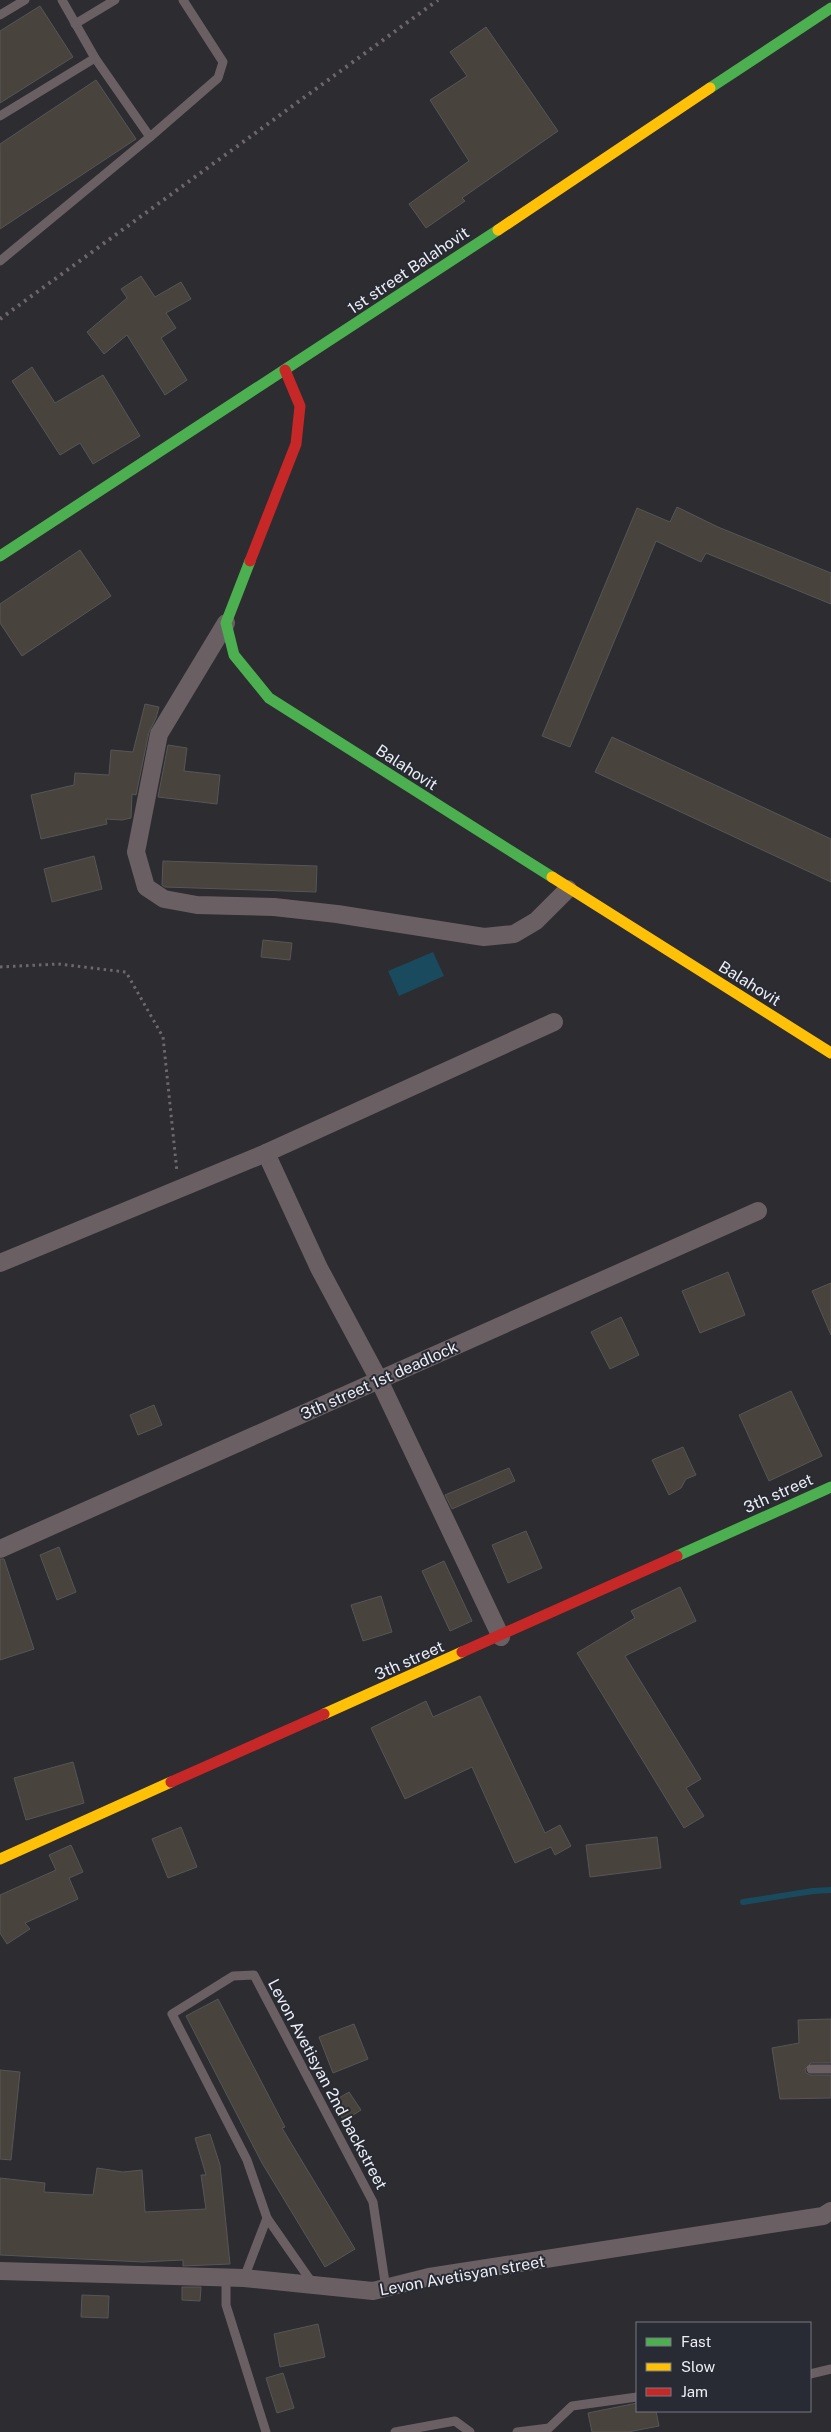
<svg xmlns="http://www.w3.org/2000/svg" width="831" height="2432" viewBox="0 0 831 2432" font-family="'Public Sans',sans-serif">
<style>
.water{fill:#1a4a5e}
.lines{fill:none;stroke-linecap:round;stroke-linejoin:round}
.stream{stroke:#1a4a5e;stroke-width:6}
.building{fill:#48433c;stroke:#575656}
.path{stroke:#6f676b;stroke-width:3;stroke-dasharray:2.5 4;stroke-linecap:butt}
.lane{stroke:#6a5f63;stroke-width:9}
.street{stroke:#6a5f63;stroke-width:18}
.fast{stroke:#4caf50;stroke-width:11}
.slow{stroke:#ffc107;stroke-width:11}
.jam{stroke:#c62828;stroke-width:11}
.rail{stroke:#6d676b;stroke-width:4;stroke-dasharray:2.5 5;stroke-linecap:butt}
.labels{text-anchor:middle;stroke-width:4;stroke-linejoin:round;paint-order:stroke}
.street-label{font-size:16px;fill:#edeef4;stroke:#292b34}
</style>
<rect width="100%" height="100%" fill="#2c2c31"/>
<polygon class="water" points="433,952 444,976 399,996 388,971"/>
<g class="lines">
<polyline class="stream" points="743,1902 813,1891 831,1890"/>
</g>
<g class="building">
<polygon points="40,6 73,57 0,103 0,31"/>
<polygon points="486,27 558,131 462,198 465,201 426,228 409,204 469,161 430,100 467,76 450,52"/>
<polygon points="96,80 136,139 0,229 0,144"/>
<polygon points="141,276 155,297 181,282 191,299 166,313 176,328 161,338 187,380 165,395 127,335 104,354 87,332 127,298 121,289"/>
<polygon points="32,367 55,403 103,375 140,436 93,464 80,443 60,455 12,381"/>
<polygon points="677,507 718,527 831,573 831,604 706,553 701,562 656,541 570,747 542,736 637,508 670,522"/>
<polygon points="80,550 111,596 22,656 0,623 0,604"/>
<polygon points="145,704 159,707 156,718 149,732 136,795 132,794 131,818 122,820 106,819 107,824 41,839 31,795 74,785 75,773 109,775 111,750 133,752"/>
<polygon points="612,737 831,839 831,882 595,772"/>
<polygon points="168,745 187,748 184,771 220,775 217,804 158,797"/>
<polygon points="94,856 102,889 52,902 44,869"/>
<polygon points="163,861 317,866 316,892 165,887 162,885"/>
<polygon points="263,940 292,943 290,960 261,957"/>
<polygon points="728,1272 745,1315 700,1333 682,1291"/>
<polygon points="831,1283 831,1335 812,1291"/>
<polygon points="621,1317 639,1355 610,1369 591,1332"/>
<polygon points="791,1391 822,1456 769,1481 739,1415"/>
<polygon points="154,1405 162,1425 138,1435 130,1415"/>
<polygon points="683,1447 696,1475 686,1479 681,1488 669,1495 652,1460"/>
<polygon points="509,1468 515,1481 452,1509 445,1495"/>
<polygon points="526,1531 542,1568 508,1583 492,1545"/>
<polygon points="59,1547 76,1592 57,1600 40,1555"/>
<polygon points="0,1559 4,1559 34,1649 0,1660"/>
<polygon points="444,1561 472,1621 450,1631 422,1571"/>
<polygon points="680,1587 696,1621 625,1656 701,1779 686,1788 704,1816 684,1828 577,1653 635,1618 631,1611"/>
<polygon points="381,1596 392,1632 363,1641 351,1605"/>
<polygon points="480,1696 545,1833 560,1825 571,1846 555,1855 551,1847 515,1863 472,1767 405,1799 371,1728 426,1701 433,1717"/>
<polygon points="73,1762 84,1803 26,1820 14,1778"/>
<polygon points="181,1827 197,1867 168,1878 152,1839"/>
<polygon points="657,1837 661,1868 590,1877 586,1845"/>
<polygon points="71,1845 83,1872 69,1878 78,1899 25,1923 30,1929 7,1944 0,1933 0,1895 56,1870 49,1855"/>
<polygon points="218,1999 285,2127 282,2128 355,2249 325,2267 262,2163 186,2016"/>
<polygon points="831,2019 831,2063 811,2063 805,2069 806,2073 811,2075 831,2075 831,2098 780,2099 772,2048 799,2043 798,2020"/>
<polygon points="354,2024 368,2059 333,2073 319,2037"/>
<polygon points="0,2070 20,2072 11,2160 0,2159"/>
<polygon points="349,2092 361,2110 344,2121 332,2102"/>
<polygon points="210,2134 220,2165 230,2264 183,2266 183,2260 143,2262 0,2255 0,2178 45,2183 44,2192 93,2195 97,2168 123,2172 142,2170 145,2212 206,2209 201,2175 206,2175 195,2138"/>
<polygon points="182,2287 201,2287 200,2301 182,2300"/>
<polygon points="82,2295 109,2296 108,2318 81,2317"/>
<polygon points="318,2324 325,2357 280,2367 274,2334"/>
<polygon points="283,2373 294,2408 277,2413 266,2378"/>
<polygon points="637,2403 637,2411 656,2411 659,2426 628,2432 592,2432 588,2413"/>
</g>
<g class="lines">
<polyline class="path" points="0,967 58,964 126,972 163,1037 177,1172"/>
<g class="lane">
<polyline points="62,0 95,58 150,137"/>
<polyline points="0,15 25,0"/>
<polyline points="75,24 115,0"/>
<polyline points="0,116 95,58"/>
<polyline points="0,261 150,137 218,78 223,62 183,0"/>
<polyline points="811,2069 831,2069"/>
<polyline points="267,2218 313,2284"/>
<polyline points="226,2277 226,2305 266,2432"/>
<polyline points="244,2278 267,2218 247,2160 172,2014 233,1976 254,1975 373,2202 386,2289"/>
<polyline points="810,2374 831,2369"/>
<polyline points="395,2432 455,2421 470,2432"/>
<polyline points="517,2432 549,2428 572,2406 637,2397"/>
</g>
<g class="street">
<polyline points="226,623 159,734 136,852 146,887 164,899 197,905 274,907 337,914 484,937 514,934 536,921 568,889"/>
<polyline points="266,1153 319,1268 379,1380 501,1637"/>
<polyline points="0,1263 266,1153 554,1022"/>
<polyline points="0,1549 758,1211"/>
<polyline points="0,2271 244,2278 373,2291 429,2277 823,2216 831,2211"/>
</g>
<g class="fast">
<polyline points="710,88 831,8"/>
<polyline points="0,556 498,230"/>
<polyline points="250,561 226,623 234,655 269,698 552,877"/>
<polyline points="677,1556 831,1487"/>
</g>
<g class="slow">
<polyline points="498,230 710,88"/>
<polyline points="552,877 831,1053"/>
<polyline points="324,1714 462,1652"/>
<polyline points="0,1859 171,1782"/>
</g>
<g class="jam">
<polyline points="250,561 296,444 300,406 285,370"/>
<polyline points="462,1652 677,1556"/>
<polyline points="171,1782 324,1714"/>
</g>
<polyline class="rail" points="0,319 438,0"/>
</g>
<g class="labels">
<g class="street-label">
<text transform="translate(408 270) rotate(-34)" y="6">1st street Balahovit</text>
<text transform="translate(407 767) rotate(33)" y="6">Balahovit</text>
<text transform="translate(750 983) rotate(32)" y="6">Balahovit</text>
<text transform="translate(379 1380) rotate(-24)" y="6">3th street 1st deadlock</text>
<text transform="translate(778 1493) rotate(-24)" y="6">3th street</text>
<text transform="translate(409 1660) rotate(-24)" y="6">3th street</text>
<text transform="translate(328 2084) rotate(62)" y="6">Levon Avetisyan 2nd backstreet</text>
<text transform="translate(462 2275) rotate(-10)" y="6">Levon Avetisyan street</text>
</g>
</g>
<rect x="636" y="2322" width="175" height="90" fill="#292b34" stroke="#777981"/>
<rect x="646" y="2338" width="25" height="8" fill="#4caf50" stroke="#777981"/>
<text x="681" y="2347" font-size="15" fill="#edeef4">Fast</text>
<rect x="646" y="2363" width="25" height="8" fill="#ffc107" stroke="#777981"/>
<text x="681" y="2372" font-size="15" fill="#edeef4">Slow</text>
<rect x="646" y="2388" width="25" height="8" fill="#c62828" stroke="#777981"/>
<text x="681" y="2397" font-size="15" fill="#edeef4">Jam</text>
</svg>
